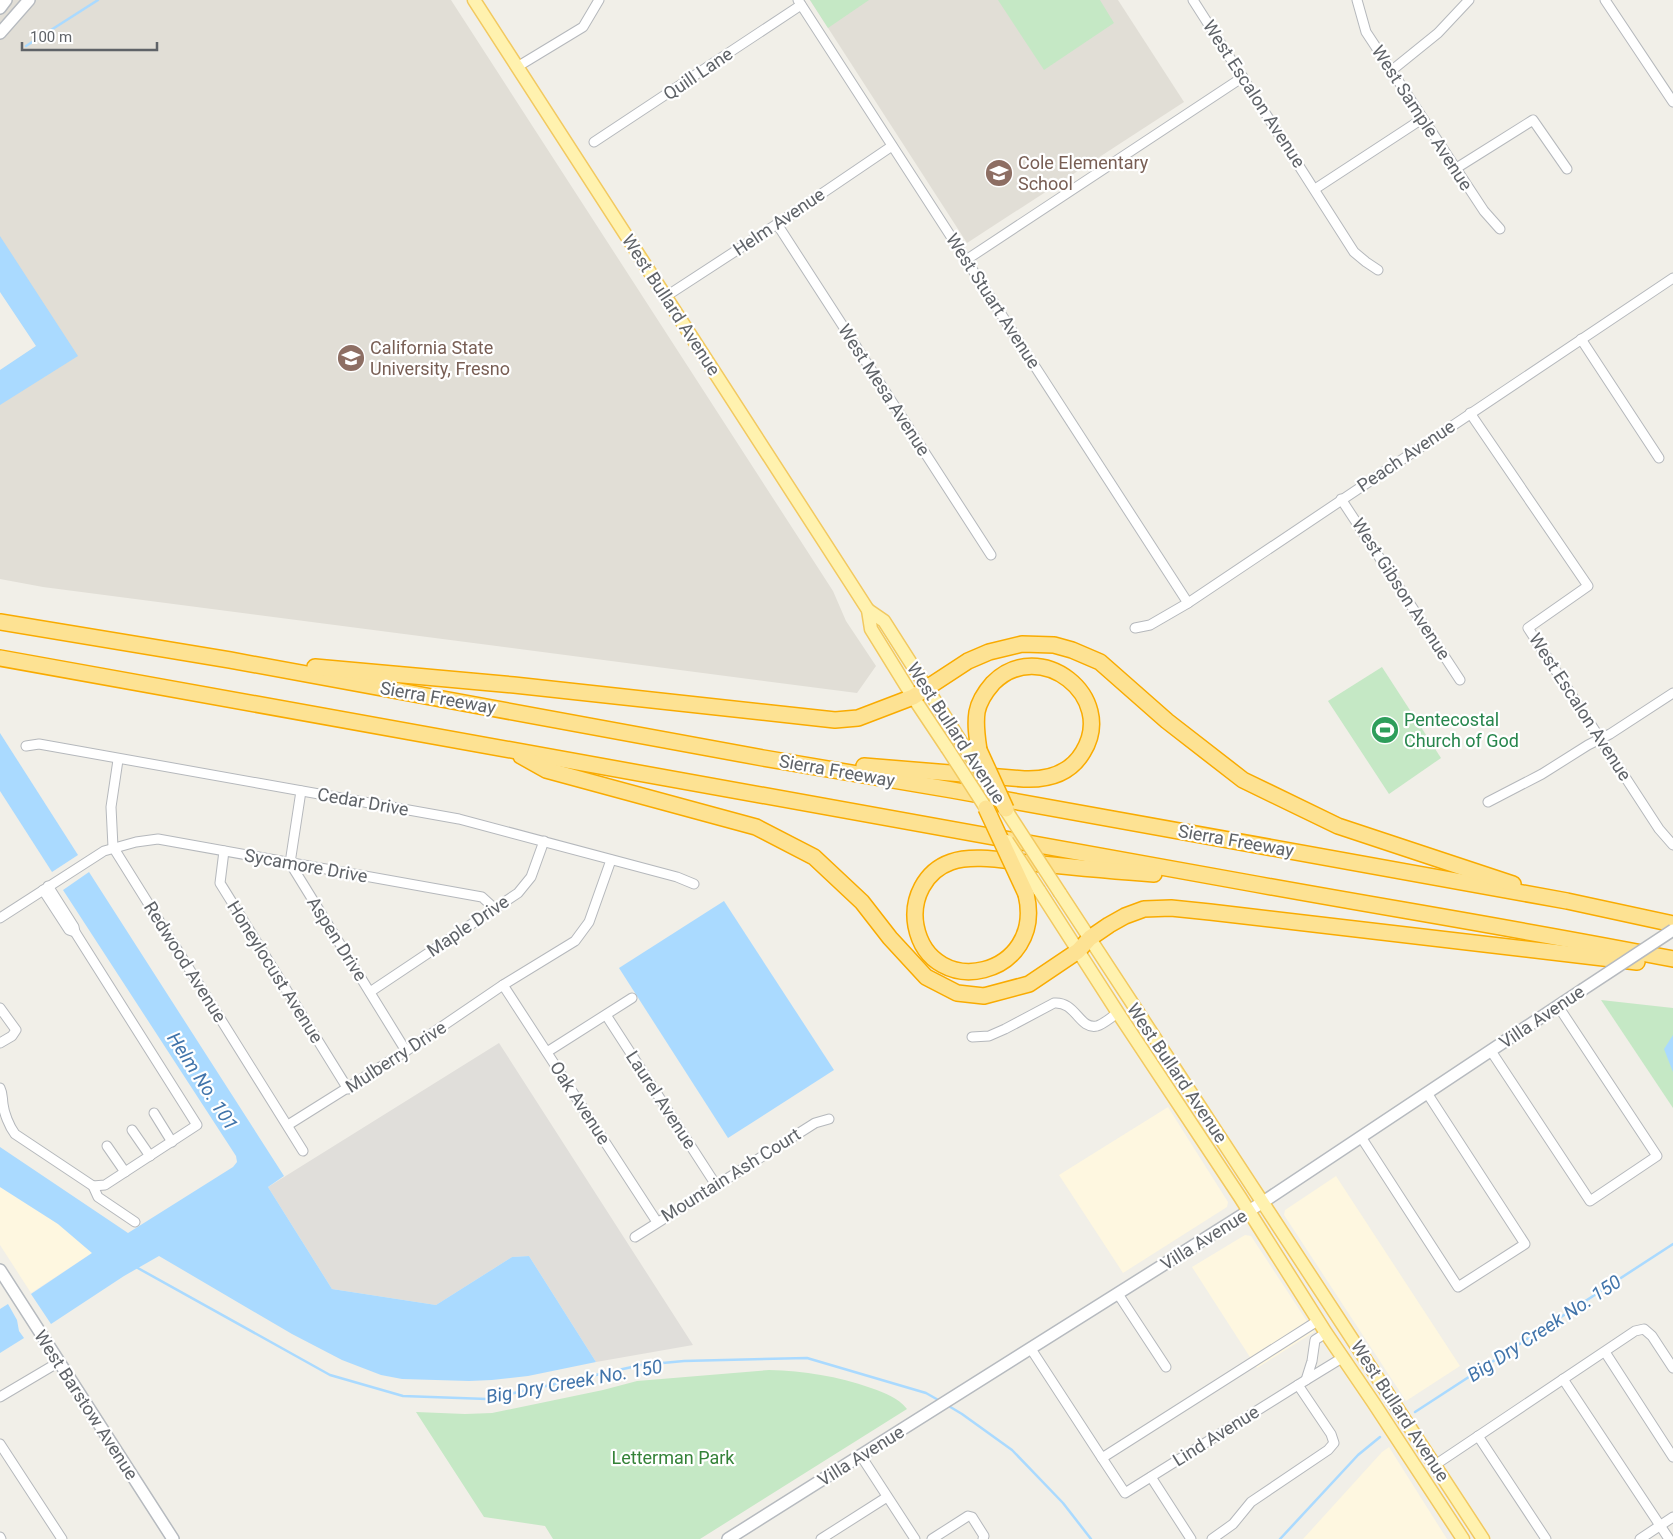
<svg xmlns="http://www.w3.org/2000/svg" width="1673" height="1539" viewBox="0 0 1673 1539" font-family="Roboto,sans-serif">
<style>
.commercial{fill:#fef7e0}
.industrial{fill:#e0deda}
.education{fill:#e1ded6}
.green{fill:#c5e8c5}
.water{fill:#aadaff}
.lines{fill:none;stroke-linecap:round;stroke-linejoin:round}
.stream{stroke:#aadaff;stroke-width:2.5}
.street-casing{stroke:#b5b8bc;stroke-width:11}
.secondary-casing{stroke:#b6babf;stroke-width:14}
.primary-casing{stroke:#f2c960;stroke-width:15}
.highway-casing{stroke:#f9ab00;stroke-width:18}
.street{stroke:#fff;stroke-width:9}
.secondary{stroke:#fff;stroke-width:11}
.primary{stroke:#fff2af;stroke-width:12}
.highway{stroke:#fde293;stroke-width:15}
.secondary-bridge-casing{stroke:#b6babf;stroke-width:14;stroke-linecap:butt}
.primary-bridge-casing{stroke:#f2c960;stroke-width:15;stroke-linecap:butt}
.highway-bridge-casing{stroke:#f9ab00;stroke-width:18;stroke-linecap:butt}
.secondary-bridge{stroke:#fff;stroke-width:11}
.primary-bridge{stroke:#fff2af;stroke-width:12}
.highway-bridge{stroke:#fde293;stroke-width:15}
.labels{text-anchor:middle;stroke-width:4.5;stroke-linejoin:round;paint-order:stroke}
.street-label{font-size:18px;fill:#5f6368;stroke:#fff}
.education-label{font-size:18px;fill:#785e54;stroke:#fff;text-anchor:start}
.leisure-label{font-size:18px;fill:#27864d;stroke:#fff;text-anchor:start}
.park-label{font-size:18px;fill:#348238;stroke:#fff}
.water-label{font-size:19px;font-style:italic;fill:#4174aa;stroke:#fff}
</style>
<rect width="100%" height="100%" fill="#f1efe8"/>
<g class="commercial">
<polygon points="1168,1107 1228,1202 1227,1207 1123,1273 1059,1175"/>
<polygon points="1336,1176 1460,1366 1406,1401 1284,1215 1285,1210"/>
<polygon points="0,1187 58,1224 92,1253 31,1293 0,1245"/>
<polygon points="1245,1235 1251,1236 1314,1332 1257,1368 1192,1267"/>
<polygon points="1389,1447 1447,1539 1303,1539 1382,1452"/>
</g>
<polygon class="industrial" points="499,1043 693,1345 596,1362 529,1256 512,1257 436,1305 332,1289 268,1187"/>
<g class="education">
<polygon points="0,0 451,0 833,591 846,621 876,666 857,693 43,587 0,579 0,371 38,345 0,288"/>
<polygon points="810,0 1118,0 1184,102 967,243"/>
</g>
<g class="green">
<polygon points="810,0 869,0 828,28"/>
<polygon points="998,0 1100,0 1114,23 1044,70"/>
<polygon points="1382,667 1441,758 1389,794 1328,701"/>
<polygon points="1601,1000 1673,1008 1673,1108"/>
<path d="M769,1370C805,1371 837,1376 871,1388C885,1393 897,1397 907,1409L700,1539H553L545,1526L484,1517L416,1412L465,1414L492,1413L603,1390L637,1381Z"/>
</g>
<g class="water">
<polygon points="0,236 78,356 0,405 0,370 36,346 0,292"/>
<polygon points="0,733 78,855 52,872 0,791"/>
<polygon points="89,872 284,1176 268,1187 332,1289 436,1305 512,1257 529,1256 596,1362 528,1376 492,1380 469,1381 402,1379 381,1375 342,1360 292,1334 159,1256 124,1276 51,1324 31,1294 92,1253 58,1224 0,1187 0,1147 128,1233 233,1167 237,1162 236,1156 63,890"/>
<polygon points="724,901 834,1070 728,1138 619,968"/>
<polygon points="1673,1035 1673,1072 1664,1049"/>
<polygon points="8,1304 17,1320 19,1331 24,1338 0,1353 0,1309"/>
</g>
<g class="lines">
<g class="stream">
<polyline points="26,46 98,0"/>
<polyline points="136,1267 330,1375 403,1396 487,1399 641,1365 684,1361 807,1358 926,1393 940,1401"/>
<polyline points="947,1405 962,1414 1012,1450 1063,1503 1091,1539"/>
<polyline points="1415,1412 1673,1244"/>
<polyline points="1280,1539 1358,1455 1380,1437"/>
</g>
<defs>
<g id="street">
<polyline points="798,0 1188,603"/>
<polyline points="1193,0 1354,252 1366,262 1378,270"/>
<polyline points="1357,0 1366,32 1484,211 1500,229"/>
<polyline points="1605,0 1673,102"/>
<polyline points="517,67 583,27 599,0"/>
<polyline points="1391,71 1438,33 1469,0"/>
<polyline points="594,142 801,5"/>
<polyline points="1455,169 1533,120 1567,169"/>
<polyline points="1315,189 1422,119"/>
<polyline points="777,224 991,555"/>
<polyline points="966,260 1243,77"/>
<polyline points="665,297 777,224 892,146"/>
<polyline points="1581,339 1659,458"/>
<polyline points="1470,413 1588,586 1528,628 1659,829 1673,845"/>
<polyline points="1341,499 1460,680"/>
<polyline points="1135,628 1150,625 1188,603 1673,278"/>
<polyline points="26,746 39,744 459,819 677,877 694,884"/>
<polyline points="118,760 111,807 113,847 303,1151"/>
<polyline points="301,791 290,863 406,1051"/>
<polyline points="1488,802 1542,774 1588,745 1610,734 1673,693"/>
<polyline points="224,851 220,883 348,1089"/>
<polyline points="43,890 69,930 75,932 74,927 48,886"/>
<polyline points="0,918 104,851 136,842 158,839 482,897 494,908"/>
<polyline points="75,932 197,1125 105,1185 93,1186"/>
<polyline points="503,985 657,1222"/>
<polyline points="370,992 518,893 531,877 544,841"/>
<polyline points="0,1008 16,1030 12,1036 0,1043"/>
<polyline points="606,1015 716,1185"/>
<path d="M972,1037L989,1036L1005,1029L1054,1003C1076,1001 1079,1030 1097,1026C1104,1024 1111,1017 1118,1013"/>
<polyline points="1491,1051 1590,1201 1657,1156 1558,1006"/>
<polyline points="547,1052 632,998"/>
<path d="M0,1088C3,1094 2,1097 3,1104C4,1113 9,1126 15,1134L93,1186L98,1197L135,1222"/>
<polyline points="154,1113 172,1142"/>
<polyline points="288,1125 406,1051 503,985 575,941 589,922 611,860"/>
<polyline points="132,1130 150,1156"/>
<polyline points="1361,1137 1458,1287 1525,1244 1427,1093"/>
<polyline points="107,1146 125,1172"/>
<polyline points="635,1237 815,1123 829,1119"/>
<polyline points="1118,1294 1166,1367"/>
<polyline points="1326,1333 1315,1340 1312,1361 1306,1380 1342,1358"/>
<polyline points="1031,1349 1102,1458 1319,1320"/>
<polyline points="1605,1352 1673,1457"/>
<polyline points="1563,1379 1669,1539"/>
<polyline points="0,1397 59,1362"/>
<polyline points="1478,1436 1546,1539"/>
<polyline points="0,1444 62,1539"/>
<polyline points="861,1456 915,1539"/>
<polyline points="1102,1458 1125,1493 1306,1380"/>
<polyline points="1435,1465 1635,1331 1644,1329 1652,1336 1673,1368"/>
<polyline points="1151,1477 1191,1539"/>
<polyline points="0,1537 1,1539"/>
<polyline points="821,1539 887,1497"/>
<polyline points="932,1539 968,1516 972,1517 984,1536 983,1539"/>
<polyline points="1212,1539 1233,1524 1251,1502 1328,1450 1334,1443 1331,1434 1298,1385"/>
<polyline points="1640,1539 1673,1517"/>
</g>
<g id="secondary">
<polyline points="0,8 6,0"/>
<polyline points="0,33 29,0"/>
<polyline points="0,1270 173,1539"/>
<polyline points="728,1539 1263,1202 1582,990"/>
</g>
<g id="primary">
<polyline points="474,0 850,582 868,610 871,629 913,697 947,748"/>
<polyline points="868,610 884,621 967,751"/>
<polyline points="1039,890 1118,1013 1240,1197 1326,1333 1373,1402 1463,1539"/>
<polyline points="1060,893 1483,1539"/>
</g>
<g id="highway">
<polyline points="0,622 230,660 763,758 952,790 1567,901 1673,924"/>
<path d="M0,658C415,733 830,806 1244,882C1387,908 1531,931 1673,959"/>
<polyline points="315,667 514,685 835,720 858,718 913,697 968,661 989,652 1022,644 1054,645 1072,650 1100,662 1167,721 1243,780 1338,826 1513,884"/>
<polyline points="521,756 546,770 756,827 814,857 862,902 890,938 926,977 957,993 984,996 1029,984 1078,951 1090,938 1109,925 1125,916 1144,909 1171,908 1210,912 1637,962"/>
<path d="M864,766L1024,779C1047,780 1070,774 1083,752C1117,697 1040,636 993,683C986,691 979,701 977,712C975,725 977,737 979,750"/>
<path d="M1026,894C1046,977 931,1002 916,926C911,899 925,871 951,862C973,854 1007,861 1030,863C1071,867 1113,871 1154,874"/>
</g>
</defs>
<use href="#street" class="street-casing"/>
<use href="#secondary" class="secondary-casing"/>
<use href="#primary" class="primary-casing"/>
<use href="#highway" class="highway-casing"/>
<use href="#street" class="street"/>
<use href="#secondary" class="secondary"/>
<use href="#primary" class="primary"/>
<use href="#highway" class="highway"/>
<defs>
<polyline id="secondary-bridge" points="1582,990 1673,930"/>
<g id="primary-bridge">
<polyline points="947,748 991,816"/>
<polyline points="967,751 989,784"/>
<polyline points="1000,801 1060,893"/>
<polyline points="1007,841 1039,890"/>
</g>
<g id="highway-bridge">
<polyline points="979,750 1006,809"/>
<polyline points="986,808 1026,894"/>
</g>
</defs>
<use href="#secondary-bridge" class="secondary-bridge-casing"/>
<use href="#primary-bridge" class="primary-bridge-casing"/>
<use href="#highway-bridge" class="highway-bridge-casing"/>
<use href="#secondary-bridge" class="secondary-bridge"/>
<use href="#primary-bridge" class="primary-bridge"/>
<use href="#highway-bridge" class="highway-bridge"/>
</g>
<defs>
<symbol id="school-disc" viewBox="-11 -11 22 22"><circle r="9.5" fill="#8d6e63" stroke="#fff"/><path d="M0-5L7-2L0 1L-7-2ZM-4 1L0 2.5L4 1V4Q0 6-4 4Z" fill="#fff"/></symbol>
<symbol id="university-disc" viewBox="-11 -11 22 22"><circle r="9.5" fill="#8d6e63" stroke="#fff"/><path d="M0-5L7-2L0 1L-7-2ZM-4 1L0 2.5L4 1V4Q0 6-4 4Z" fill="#fff"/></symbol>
<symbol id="stadium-disc" viewBox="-11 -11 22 22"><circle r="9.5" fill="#2e9e5b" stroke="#fff"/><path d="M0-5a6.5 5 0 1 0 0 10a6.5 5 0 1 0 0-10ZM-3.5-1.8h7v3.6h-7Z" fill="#fff"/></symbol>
</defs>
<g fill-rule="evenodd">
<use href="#school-disc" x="983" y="157" width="32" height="32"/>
<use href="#university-disc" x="335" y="342" width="32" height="32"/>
<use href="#stadium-disc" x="1369" y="714" width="32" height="32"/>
</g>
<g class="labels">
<g class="street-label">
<text transform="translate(698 74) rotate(-34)" y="6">Quill Lane</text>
<text transform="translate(1254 94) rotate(57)" y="6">West Escalon Avenue</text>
<text transform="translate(1422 118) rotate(57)" y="6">West Sample Avenue</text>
<text transform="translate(779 222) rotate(-34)" y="6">Helm Avenue</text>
<text transform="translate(993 301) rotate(57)" y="6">West Stuart Avenue</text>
<text transform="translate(671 305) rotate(57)" y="6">West Bullard Avenue</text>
<text transform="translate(884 390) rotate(57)" y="6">West Mesa Avenue</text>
<text transform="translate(1406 456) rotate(-34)" y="6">Peach Avenue</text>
<text transform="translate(1401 589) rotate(57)" y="6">West Gibson Avenue</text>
<text transform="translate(438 698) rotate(10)" y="6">Sierra Freeway</text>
<text transform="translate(1580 707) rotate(57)" y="6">West Escalon Avenue</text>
<text transform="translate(956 733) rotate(57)" y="6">West Bullard Avenue</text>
<text transform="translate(837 771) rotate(10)" y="6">Sierra Freeway</text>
<text transform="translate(363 802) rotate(10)" y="6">Cedar Drive</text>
<text transform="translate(1236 841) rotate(10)" y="6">Sierra Freeway</text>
<text transform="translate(306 866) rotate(10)" y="6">Sycamore Drive</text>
<text transform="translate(468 926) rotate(-34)" y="6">Maple Drive</text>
<text transform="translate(337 939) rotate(58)" y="6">Aspen Drive</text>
<text transform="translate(185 962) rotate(58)" y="6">Redwood Avenue</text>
<text transform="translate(275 972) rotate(58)" y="6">Honeylocust Avenue</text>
<text transform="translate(1542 1017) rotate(-34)" y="6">Villa Avenue</text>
<text transform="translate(396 1057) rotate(-33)" y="6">Mulberry Drive</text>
<text transform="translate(1177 1073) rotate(56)" y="6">West Bullard Avenue</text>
<text transform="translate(661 1100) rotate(57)" y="6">Laurel Avenue</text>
<text transform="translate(580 1103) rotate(57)" y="6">Oak Avenue</text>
<text transform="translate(731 1175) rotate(-32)" y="6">Mountain Ash Court</text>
<text transform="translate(1204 1240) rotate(-32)" y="6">Villa Avenue</text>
<text transform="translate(86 1405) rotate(57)" y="6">West Barstow Avenue</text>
<text transform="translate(1400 1411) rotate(57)" y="6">West Bullard Avenue</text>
<text transform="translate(1216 1436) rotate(-32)" y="6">Lind Avenue</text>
<text transform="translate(861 1456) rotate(-32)" y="6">Villa Avenue</text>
</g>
<g class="education-label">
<text x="1018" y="169">Cole Elementary<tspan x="1018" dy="21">School</tspan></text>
<text x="370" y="354">California State<tspan x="370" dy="21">University, Fresno</tspan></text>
</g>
<g class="leisure-label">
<text x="1404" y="726">Pentecostal<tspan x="1404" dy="21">Church of God</tspan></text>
</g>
<g class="park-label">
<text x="673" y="1464">Letterman Park</text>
</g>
<g class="water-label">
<text transform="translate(203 1081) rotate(57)" y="7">Helm No. 101</text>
<text transform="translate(1544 1328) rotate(-33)" y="7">Big Dry Creek No. 150</text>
<text transform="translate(574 1381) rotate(-10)" y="7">Big Dry Creek No. 150</text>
</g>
</g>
<path d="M22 42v8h135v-8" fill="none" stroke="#5f6368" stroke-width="2.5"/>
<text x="30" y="42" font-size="15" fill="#5f6368" stroke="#ffffff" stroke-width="4" paint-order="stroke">100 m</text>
</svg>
